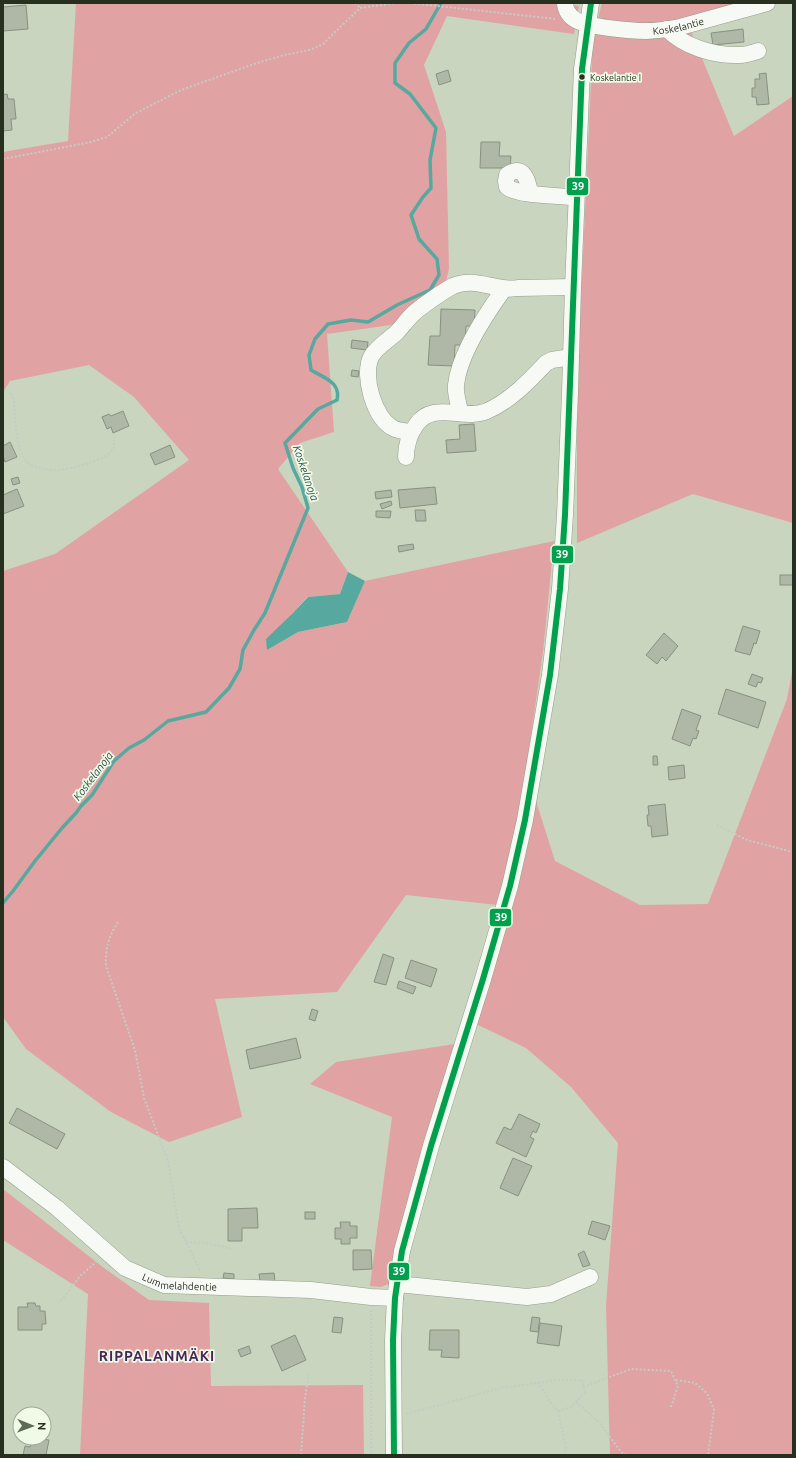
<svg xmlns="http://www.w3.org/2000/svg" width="796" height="1458" viewBox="0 0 796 1458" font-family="Ubuntu,sans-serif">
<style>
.green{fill:#e1a2a4}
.water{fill:#57a89e}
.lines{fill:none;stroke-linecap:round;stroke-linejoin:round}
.stream{stroke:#57a89e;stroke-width:3.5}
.building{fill:#afb8a7;stroke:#88917f}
.minor-casing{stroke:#949d8c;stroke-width:17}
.path{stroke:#c7cbc5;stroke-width:2;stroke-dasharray:2 2;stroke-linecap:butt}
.minor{stroke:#f7f9f5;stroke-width:16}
.bus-1-casing{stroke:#effbe6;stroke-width:9}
.bus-1{stroke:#02a04e;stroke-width:6}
.bus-dot{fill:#272f1f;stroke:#effbe6;stroke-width:1.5}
.labels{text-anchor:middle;stroke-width:3.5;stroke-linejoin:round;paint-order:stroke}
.bus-label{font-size:9px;fill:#272f1f;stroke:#effbe6;text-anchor:start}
.street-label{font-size:10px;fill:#272f1f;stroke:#effbe6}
.water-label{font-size:11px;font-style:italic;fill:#2d4d4b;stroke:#effbe6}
.district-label{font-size:14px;font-weight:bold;letter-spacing:1px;fill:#47245b;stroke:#effbe6}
.line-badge{stroke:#effbe6;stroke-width:1.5}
.badge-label{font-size:11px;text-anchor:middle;font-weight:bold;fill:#fff}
</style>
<rect width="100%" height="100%" fill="#c9d5be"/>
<g class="green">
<polygon points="76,3 560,3 579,6 574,34 447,16 424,65 446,132 449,269 443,293 391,325 327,334 334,432 300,443 278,469 348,572 340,594 307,597 292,614 267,650 298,632 347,622 365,581 554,541 543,652 521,805 497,905 406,895 337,992 215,999 242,1117 169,1142 111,1112 26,1049 3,1017 3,571 55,554 189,460 134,397 89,365 10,381 3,392 3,152 68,141"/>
<polygon points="602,3 754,3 665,27 597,22"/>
<polygon points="690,29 734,136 793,96 793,523 693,494 577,543 577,387 593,37 595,31"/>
<polygon points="793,667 793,1455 610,1455 606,1306 618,1143 571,1087 526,1048 476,1024 536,801 555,861 640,905 708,904 787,699"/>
<polygon points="455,1044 393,1282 381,1287 370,1286 392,1117 310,1084 336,1062"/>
<polygon points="3,1189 104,1268 149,1300 209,1303 211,1386 363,1385 364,1455 80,1455 88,1294 3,1240"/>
</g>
<polygon class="water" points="348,572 365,581 347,622 298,632 267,650 266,639 292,614 308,597 340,594"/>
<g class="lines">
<path class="stream" d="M3,903L13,891L35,861L62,828L76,813L81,806L92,795L114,761L129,748L144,740L168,721L206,712L229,688L240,669L243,650L254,630L265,613L308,508L302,487L293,468L285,443L318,409L337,400C341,382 324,378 311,370L309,355L315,339L328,324L351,320L368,322L397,305L430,290L439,275L437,259L419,239L411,215L423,197L431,188L430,160L436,128L410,94L395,83V63L409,43L426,29L441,3"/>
</g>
<g class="building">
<polygon points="26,5 28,29 3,31 3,7"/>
<polygon points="743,29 744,42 713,45 711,33"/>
<polygon points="448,70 451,81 439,85 436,74"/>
<polygon points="766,73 769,104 757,105 756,97 752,97 752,88 755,88 755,79 760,79 759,74"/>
<polygon points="7,94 8,99 14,99 16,119 11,119 12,130 3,131 3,95"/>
<polygon points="481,142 500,142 499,156 511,156 510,168 480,168"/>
<polygon points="441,309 475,310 474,326 466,326 465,345 455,345 454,366 428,365 430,336 440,336"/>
<polygon points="352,340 368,342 367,350 351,348"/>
<polygon points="352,370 359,371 358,377 351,376"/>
<polygon points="123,411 129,426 113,433 111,427 107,429 102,417 109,414 111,416"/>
<polygon points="474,424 476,451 447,453 446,440 460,439 459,425"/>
<polygon points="10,442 17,457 5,462 3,456 3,446"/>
<polygon points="170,445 175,457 155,465 150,454"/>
<polygon points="18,477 20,483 13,485 11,479"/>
<polygon points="435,487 437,504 400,508 398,490"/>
<polygon points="17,489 24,506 3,514 3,495"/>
<polygon points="391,490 392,497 376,499 375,492"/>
<polygon points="391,501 392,505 382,509 380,504"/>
<polygon points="415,510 425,510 426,521 416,521"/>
<polygon points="376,511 391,511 390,518 376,517"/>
<polygon points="413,544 414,549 399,552 398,546"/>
<rect x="780" y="575" width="13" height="10"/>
<polygon points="743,626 760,631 756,644 754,643 750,655 735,651"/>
<polygon points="664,633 678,646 666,661 662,657 657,664 646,655"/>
<polygon points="752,674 763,678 761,683 758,682 756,687 748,684"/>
<polygon points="726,689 766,702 758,728 718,714"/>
<polygon points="682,709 701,716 696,730 699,731 696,739 693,738 690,746 672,739"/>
<polygon points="653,756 657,756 658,765 653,765"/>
<polygon points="684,765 685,778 669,780 668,767"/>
<polygon points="665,804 668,835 652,837 651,826 648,826 647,815 649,815 648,806"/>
<polygon points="383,954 394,958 386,985 374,982"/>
<polygon points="411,960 437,969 431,987 405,978"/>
<polygon points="399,981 416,987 413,994 397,988"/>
<polygon points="312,1009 318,1011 315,1021 309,1019"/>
<polygon points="296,1038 301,1058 250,1069 246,1050"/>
<polygon points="17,1108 65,1134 57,1149 9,1123"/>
<polygon points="519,1114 540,1124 536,1133 533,1131 530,1137 534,1139 526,1157 496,1143 504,1127 511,1130"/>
<polygon points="513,1158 532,1166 518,1196 500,1188"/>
<polygon points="257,1208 258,1228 242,1228 242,1241 228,1241 228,1209"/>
<rect x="305" y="1212" width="10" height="7"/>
<polygon points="592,1221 610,1226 605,1240 588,1234"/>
<polygon points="340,1222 350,1222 350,1226 357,1226 357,1238 350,1238 350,1244 341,1244 341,1239 335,1239 335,1228 341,1228"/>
<polygon points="353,1250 371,1250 372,1269 353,1270"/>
<polygon points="584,1251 590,1265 583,1267 578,1254"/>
<polygon points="224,1273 234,1274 234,1279 223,1278"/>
<polygon points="274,1273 275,1281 260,1281 259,1274"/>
<polygon points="27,1303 35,1303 36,1306 40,1306 40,1311 45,1311 46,1324 42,1324 42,1330 18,1330 18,1307 28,1307"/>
<polygon points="334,1317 343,1318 341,1333 332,1332"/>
<polygon points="532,1317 540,1318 538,1332 530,1331"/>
<polygon points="540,1323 562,1326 559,1346 537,1343"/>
<polygon points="430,1330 459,1330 459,1358 441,1357 442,1350 429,1350"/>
<polygon points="295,1335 306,1360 282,1371 271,1346"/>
<polygon points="249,1346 251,1353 241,1357 238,1350"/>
<polygon points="33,1438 49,1440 46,1455 23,1455 25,1446 30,1447"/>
</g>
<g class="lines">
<defs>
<g id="minor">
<path id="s1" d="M565,3C565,10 570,17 576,20C586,27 633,31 646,31C658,31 669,29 680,27L767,3"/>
<path d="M667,29C684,47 715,56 740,55C746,55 752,53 758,51"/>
<path d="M530,193C528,180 523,163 507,175L506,181L507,187C519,196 559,195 576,198"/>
<path d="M460,413C459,403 455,395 456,385C459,354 486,314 504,289"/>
<path d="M411,432C405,431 398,431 393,428C374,418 362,376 371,357C376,347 389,340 397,332C402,327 406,321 411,316C417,309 445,290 453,286C475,276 496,292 518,288L573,287"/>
<path d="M406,457C406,445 409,435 416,425C433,400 464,421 487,411C510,401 529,381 546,363L552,360L571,357"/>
<path id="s2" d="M3,1167L57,1208L125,1268L164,1285L311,1290L371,1297L395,1298"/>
<polyline points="397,1284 527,1297 551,1294 590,1277"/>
<polyline points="394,1455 393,1340 395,1298 402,1251 431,1146 483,979 510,886 525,820 550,675 560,589 565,515 570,393 573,287 582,69 591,3"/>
</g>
</defs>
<use href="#minor" class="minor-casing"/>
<g class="path">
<polyline points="355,3 360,8"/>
<polyline points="410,3 556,19"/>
<polyline points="3,159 91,142 107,137 136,113 181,90 254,64 284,55 310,50 323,44 360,8 396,3"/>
<path d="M11,394L14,399C15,416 15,449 27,462C32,467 52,471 59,470C71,469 104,460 111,452C114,448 115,445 114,440"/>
<polyline points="717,825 747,840 793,852"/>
<path d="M118,922C109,936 105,948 106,966L135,1050L144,1098L168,1161L179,1228L201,1272"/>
<polyline points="186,1242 206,1243 233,1249"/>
<polyline points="61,1301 80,1276 97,1261"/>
<polyline points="371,1310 371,1455"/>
<polyline points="676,1380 695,1383 707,1393 714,1410 708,1455"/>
<polyline points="583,1387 631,1369 671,1371 678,1386 671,1407"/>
<polyline points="576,1402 599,1422 621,1452 627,1455"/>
<polyline points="558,1411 566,1448 564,1455"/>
<polyline points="406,1414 501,1388 558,1380 582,1380 585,1392 571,1407 558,1411 550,1402 539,1383"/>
<polyline points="301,1455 305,1398 309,1373"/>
</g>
<use href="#minor" class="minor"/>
<defs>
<polyline id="bus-1" points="394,1455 393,1340 395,1298 402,1251 431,1146 483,979 510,886 525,820 550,675 560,589 565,515 582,69 591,3"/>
</defs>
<use href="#bus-1" class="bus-1-casing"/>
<use href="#bus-1" class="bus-1"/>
</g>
<circle class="bus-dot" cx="582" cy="77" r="3.5"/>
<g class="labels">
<g class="bus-label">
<text x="590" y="81">Koskelantie I</text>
</g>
<g class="street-label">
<text dy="4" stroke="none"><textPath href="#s1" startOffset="125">Koskelantie</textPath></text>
<text dy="4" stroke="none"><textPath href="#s2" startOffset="216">Lummelahdentie</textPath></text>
</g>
<g class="water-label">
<text transform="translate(306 473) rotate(71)" y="4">Koskelanoja</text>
<text transform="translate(93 776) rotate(-53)" y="4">Koskelanoja</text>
</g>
<g class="district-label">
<text x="157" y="1361">RIPPALANMÄKI</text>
</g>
</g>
<g class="line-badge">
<rect x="566" y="177" width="23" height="19" rx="4" fill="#02a04e"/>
<rect x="551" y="545" width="23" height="19" rx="4" fill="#02a04e"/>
<rect x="489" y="908" width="23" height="19" rx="4" fill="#02a04e"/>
<rect x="388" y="1262" width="22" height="19" rx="4" fill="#02a04e"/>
</g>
<g class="badge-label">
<text x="578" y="190">39</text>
<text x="562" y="558">39</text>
<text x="501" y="921">39</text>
<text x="399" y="1275">39</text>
</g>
<rect width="796" height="1458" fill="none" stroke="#272f1f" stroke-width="8"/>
<g transform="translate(32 1426) rotate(91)"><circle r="19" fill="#effbe6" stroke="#9fa996"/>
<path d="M0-3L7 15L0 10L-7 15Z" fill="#606957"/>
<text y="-6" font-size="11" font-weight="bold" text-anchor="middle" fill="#272f1f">N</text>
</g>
</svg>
